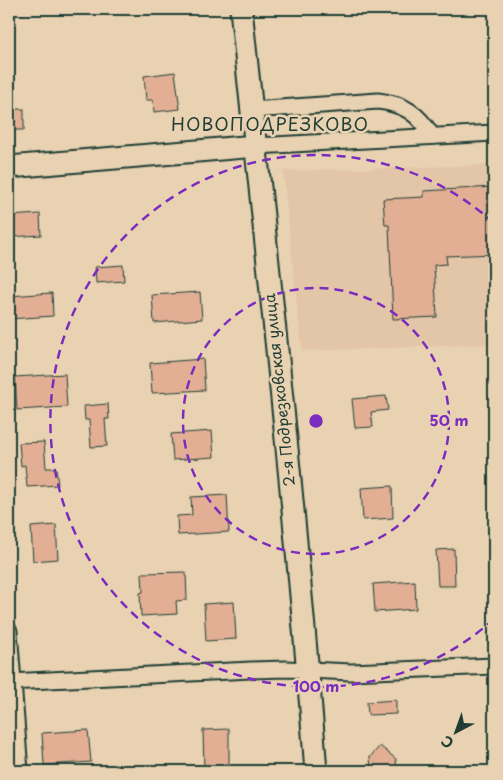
<svg xmlns="http://www.w3.org/2000/svg" width="503" height="780" viewBox="0 0 503 780" font-family="'Playpen Sans',sans-serif">
<style>
.built{fill:#e3c5a7}
.building{fill:#e2af95;stroke:#1f3d34}
.lines{fill:none;stroke-linecap:round;stroke-linejoin:round}
.street-casing{stroke:#1f3d34;stroke-width:19}
.secondary-casing{stroke:#1f3d34;stroke-width:25}
.street{stroke:#e9d2b1;stroke-width:15}
.secondary{stroke:#e9d2b1;stroke-width:21}
.ring{fill:none;stroke:#7b2cbf;stroke-width:2.5;stroke-dasharray:9 6}
.labels{text-anchor:middle;stroke-width:5;stroke-linejoin:round;paint-order:stroke}
.street-label{font-size:15px;fill:#1f3d34;stroke:#e9d2b1}
.quarter-label{font-size:18px;letter-spacing:1px;fill:#1f3d34;stroke:#e9d2b1}
.centre{fill:#7b2cbf;stroke:#e9d2b1;stroke-width:2.5}
.ring-label{font-size:15px;text-anchor:middle;font-weight:bold;fill:#7b2cbf;stroke:#e9d2b1;stroke-width:5;stroke-linejoin:round;paint-order:stroke}
</style>
<rect width="100%" height="100%" fill="#e9d2b1"/>
<filter id="ink" filterUnits="userSpaceOnUse"><feTurbulence type="fractalNoise" baseFrequency=".02" numOctaves="2"/><feDisplacementMap in="SourceGraphic" scale="10" xChannelSelector="R" yChannelSelector="G"/><feConvolveMatrix kernelMatrix="1 2 1 2 8 2 1 2 1" color-interpolation-filters="sRGB"/></filter>
<g filter="url(#ink)">
<polygon class="built" points="494,165 494,344 302,351 283,171"/>
<g class="building">
<polygon points="175,72 180,109 154,112 153,100 146,100 144,76"/>
<rect x="9" y="109" width="15" height="21"/>
<polygon points="494,187 494,254 446,256 447,264 434,265 437,317 393,319 389,225 385,225 383,199 424,197 424,191"/>
<polygon points="40,214 41,235 9,237 9,216"/>
<polygon points="123,265 124,281 96,283 95,267"/>
<polygon points="200,292 202,319 154,323 152,295"/>
<polygon points="52,293 53,316 9,319 9,296"/>
<polygon points="203,359 205,390 152,393 150,363"/>
<polygon points="65,374 67,407 17,410 15,377"/>
<polygon points="386,396 388,410 371,412 373,427 355,428 352,399"/>
<polygon points="108,404 109,419 105,419 107,446 91,447 89,420 85,420 84,406"/>
<polygon points="212,431 214,457 173,460 171,434"/>
<polygon points="44,442 46,468 56,468 58,485 27,487 25,465 21,466 19,443"/>
<polygon points="392,486 393,518 363,520 361,488"/>
<polygon points="227,495 229,532 178,535 177,516 192,515 191,497"/>
<polygon points="56,525 58,559 33,561 31,527"/>
<polygon points="454,549 455,586 438,586 436,550"/>
<polygon points="186,572 187,600 176,601 177,614 141,616 140,593 143,592 142,573"/>
<polygon points="415,581 416,609 375,612 373,584"/>
<polygon points="234,602 236,639 206,641 204,604"/>
<polygon points="396,700 396,714 368,715 367,702"/>
<polygon points="229,729 229,771 204,771 203,730"/>
<polygon points="88,730 91,762 44,765 42,733"/>
<polygon points="380,746 396,759 397,771 371,771 370,757"/>
</g>
<g class="lines">
<defs>
<g id="street">
<path d="M252,110L378,101C404,104 418,113 432,136"/>
<polyline points="256,146 494,133"/>
<polyline points="9,631 20,771"/>
<polyline points="9,682 251,670 286,669 351,672 494,666"/>
</g>
<g id="secondary">
<path d="M241,9C268,263 296,517 316,771"/>
<polyline points="9,167 256,146"/>
</g>
</defs>
<use href="#street" class="street-casing"/>
<use href="#secondary" class="secondary-casing"/>
<use href="#street" class="street"/>
<use href="#secondary" class="secondary"/>
</g>
</g>
<g class="ring">
<circle cx="316" cy="421" r="133"/>
<path d="M494 619A266 266 0 1 1 494 223"/>
</g>
<g class="labels">
<g class="street-label">
<text transform="translate(280 390) rotate(-96)" y="5">2-я Подрезковская улица</text>
</g>
<g class="quarter-label">
<text x="270" y="131">НОВОПОДРЕЗКОВО</text>
</g>
</g>
<circle cx="316" cy="421" r="8" class="centre"/>
<g class="ring-label">
<text x="449" y="426">50 m</text>
<text x="316" y="692">100 m</text>
</g>
<rect width="503" height="780" fill="none" stroke="#e9d2b1" stroke-width="30"/>
<rect x="15" y="15" width="473" height="750" fill="none" stroke="#1f3d34" stroke-width="2" filter="url(#ink)"/>
<g transform="translate(456 732) rotate(221)" stroke="#e9d2b1" stroke-width="4" paint-order="stroke">
<path d="M0-4L9 19L0 12L-9 19Z" fill="#1f3d34"/>
<text y="-8" font-size="14" font-weight="bold" text-anchor="middle" fill="#1f3d34">С</text>
</g>
</svg>
